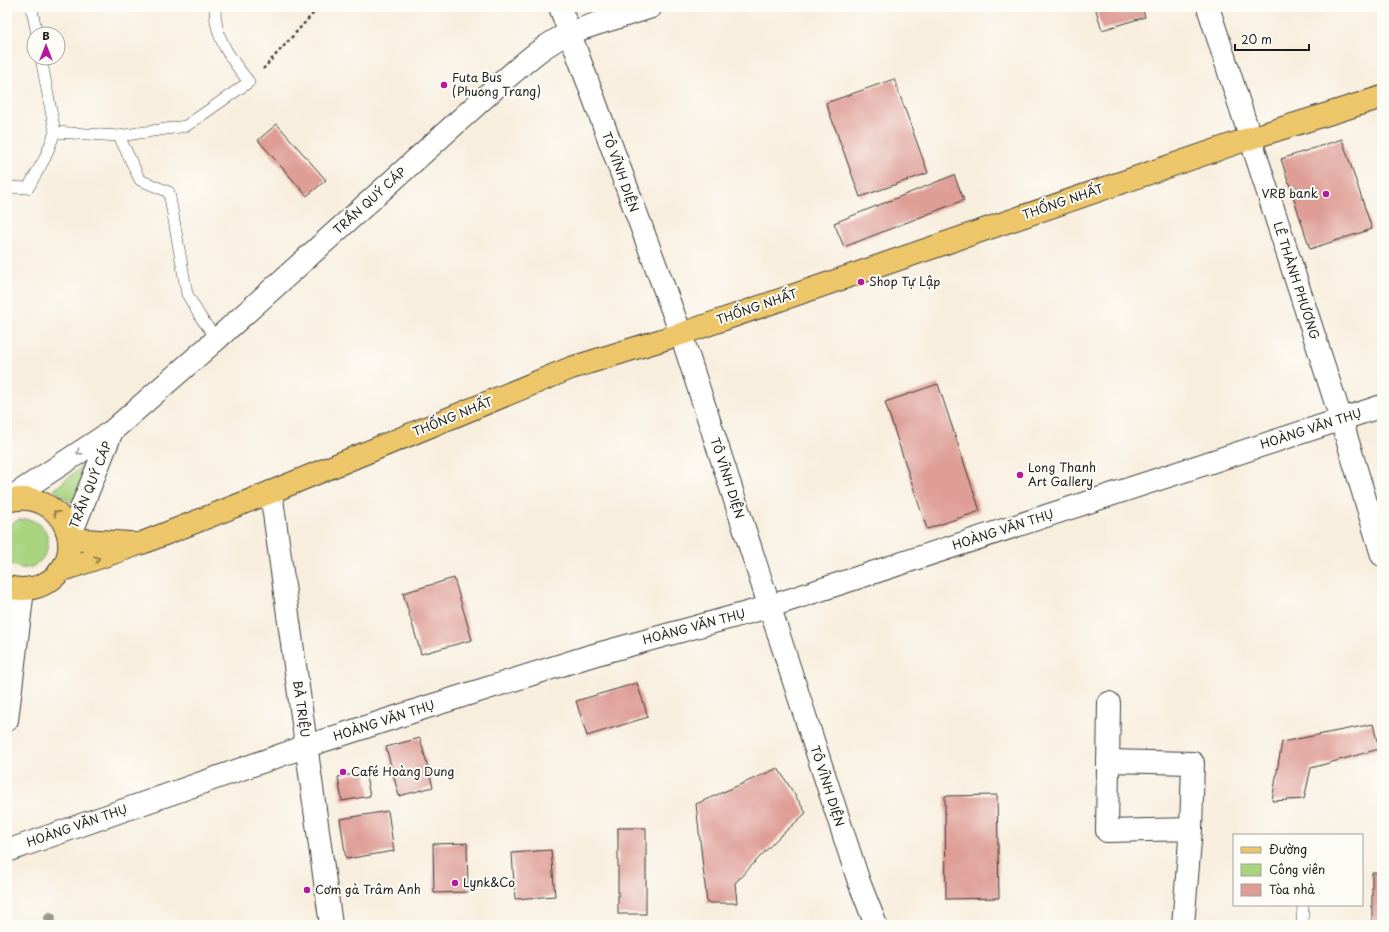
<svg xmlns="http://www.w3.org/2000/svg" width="1389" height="932" viewBox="0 0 1389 932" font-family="'Playpen Sans',sans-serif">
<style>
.green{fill:#a8d480;stroke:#62784e}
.building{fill:#de9d95}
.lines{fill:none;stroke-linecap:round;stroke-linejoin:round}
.service-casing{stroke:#3d3c39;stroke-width:12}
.minor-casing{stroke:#3d3c39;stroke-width:24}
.tertiary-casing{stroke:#3d3c39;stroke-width:24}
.primary-casing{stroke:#3d3c39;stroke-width:24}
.path{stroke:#3d3c39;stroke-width:2.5;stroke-dasharray:3 3;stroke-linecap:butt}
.service{stroke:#fff;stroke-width:11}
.minor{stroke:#fff;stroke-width:22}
.tertiary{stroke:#fff;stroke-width:22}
.primary{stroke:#ecc669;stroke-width:22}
.tree{fill:#9a9e87}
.oneway{stroke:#999}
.oneway2{stroke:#847142}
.poi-dot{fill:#b5179e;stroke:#fdfcf7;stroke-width:1.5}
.labels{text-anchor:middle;stroke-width:4;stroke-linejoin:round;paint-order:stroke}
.poi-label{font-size:12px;fill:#1c1c1c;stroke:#fdfcf7;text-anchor:start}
.street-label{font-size:12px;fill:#1c1c1c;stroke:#fdfcf7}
</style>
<rect width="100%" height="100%" fill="#fdfcf7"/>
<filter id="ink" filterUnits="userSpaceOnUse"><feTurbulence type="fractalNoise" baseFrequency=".025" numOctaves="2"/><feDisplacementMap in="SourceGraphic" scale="8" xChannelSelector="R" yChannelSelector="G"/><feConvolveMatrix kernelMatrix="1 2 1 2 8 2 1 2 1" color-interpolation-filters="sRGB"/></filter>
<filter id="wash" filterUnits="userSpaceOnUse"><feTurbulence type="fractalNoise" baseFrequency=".012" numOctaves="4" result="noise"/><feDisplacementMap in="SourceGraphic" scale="16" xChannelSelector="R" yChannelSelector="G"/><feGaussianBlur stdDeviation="0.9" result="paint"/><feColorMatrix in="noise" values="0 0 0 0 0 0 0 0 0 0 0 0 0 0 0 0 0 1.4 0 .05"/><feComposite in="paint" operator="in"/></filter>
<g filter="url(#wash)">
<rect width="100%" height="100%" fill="#f8eede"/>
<g class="green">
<polygon points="90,459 72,503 54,490"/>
<path d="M26,519C69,526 41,589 7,561V526L18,520Z"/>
</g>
<g id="blocks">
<g class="building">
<polygon points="1095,7 1142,7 1145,17 1102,30"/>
<polygon points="894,79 928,173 860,197 826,103"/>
<polygon points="277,124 326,180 307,196 258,140"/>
<polygon points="1342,139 1372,229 1310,249 1281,159"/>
<polygon points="954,175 964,200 844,247 834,223"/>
<polygon points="938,384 980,511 927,529 885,402"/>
<polygon points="454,578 472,640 421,654 403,593"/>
<polygon points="637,683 648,717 587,736 576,701"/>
<polygon points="1373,724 1379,749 1311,768 1304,799 1272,801 1282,742"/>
<polygon points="420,738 433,787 399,796 386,747"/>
<polygon points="778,768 806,813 777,839 735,883 737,903 707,903 696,804"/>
<polygon points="365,772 370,796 342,801 338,777"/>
<polygon points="997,795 999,898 946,899 945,796"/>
<polygon points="388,811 394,851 346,859 340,819"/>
<rect x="618" y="828" width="28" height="86"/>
<polygon points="467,843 468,892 434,893 433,844"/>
<polygon points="551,850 555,896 515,899 512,853"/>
<rect x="1372" y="873" width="10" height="51"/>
</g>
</g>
</g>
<g filter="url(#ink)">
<use href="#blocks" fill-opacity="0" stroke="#3d3c39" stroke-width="1"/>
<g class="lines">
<defs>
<g id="service">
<polyline points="29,7 32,10 37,34"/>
<path d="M55,132L119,136L186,126L249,82C231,59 214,38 215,7"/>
<polyline points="119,136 140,180 169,192 187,294 201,318 217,339"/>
<polyline points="7,187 28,188 45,158 55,132 41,58"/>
<polyline points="1302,925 1303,905"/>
</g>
<g id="minor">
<polyline points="560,7 681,334 859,882 876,925"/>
<polyline points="271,492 331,925"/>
<polyline points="1109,703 1107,831 1191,829 1183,925"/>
<polyline points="7,720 23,590"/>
<polyline points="1108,761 1193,763 1191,829"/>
<polyline points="7,851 307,746 427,707 590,656 768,607 1382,406"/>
</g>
<g id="tertiary">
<polyline points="1208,7 1341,419 1382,555"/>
<path d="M7,500L112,431L217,339L494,89C517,70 541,45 570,33C596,23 624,16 651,7"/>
<polyline points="69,539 112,431"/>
<polyline points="7,677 11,686"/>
</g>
<g id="primary">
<path d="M7,501C64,485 95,560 42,585C31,590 19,590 7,587"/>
<polyline points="69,539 130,543"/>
<polyline points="60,571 142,543 271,492 571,368 681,334 1251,138 1382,97"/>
</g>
</defs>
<use href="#service" class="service-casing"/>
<use href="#minor" class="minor-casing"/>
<use href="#tertiary" class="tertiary-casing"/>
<use href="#primary" class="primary-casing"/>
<polyline class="path" points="263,69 319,7"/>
<use href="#service" class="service"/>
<use href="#minor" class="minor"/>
<use href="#tertiary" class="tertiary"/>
<use href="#primary" class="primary"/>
</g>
<circle class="tree" cx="50" cy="918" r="6"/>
<defs><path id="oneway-chevron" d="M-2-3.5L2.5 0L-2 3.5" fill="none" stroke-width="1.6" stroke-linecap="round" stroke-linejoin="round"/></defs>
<use class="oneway" href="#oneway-chevron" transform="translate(79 452) rotate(147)"/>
<g class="oneway2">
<use href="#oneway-chevron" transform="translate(56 513) rotate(-133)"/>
<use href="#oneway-chevron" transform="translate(97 559) rotate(-19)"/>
</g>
</g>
<g class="poi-dot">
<circle cx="444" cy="85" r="4"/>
<circle cx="1326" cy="194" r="4"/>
<circle cx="861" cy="282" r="4"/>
<circle cx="1020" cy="475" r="4"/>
<circle cx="343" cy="772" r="4"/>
<circle cx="455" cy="883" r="4"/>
<circle cx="307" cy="890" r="4"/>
</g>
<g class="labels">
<g class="poi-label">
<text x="452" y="82">Futa Bus<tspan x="452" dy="14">(Phuong Trang)</tspan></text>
<text x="1318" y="198" text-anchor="end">VRB bank</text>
<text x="869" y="286">Shop Tự Lập</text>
<text x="1028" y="472">Long Thanh<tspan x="1028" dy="14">Art Gallery</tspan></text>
<text x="351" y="776">Café Hoàng Dung</text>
<text x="463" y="887">Lynk&amp;Co</text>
<text x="315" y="894">Cơm gà Trâm Anh</text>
</g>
<g class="street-label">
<text transform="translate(620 172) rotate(70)" y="4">TÔ VĨNH DIỆN</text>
<text transform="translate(370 201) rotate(-42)" y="4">TRẦN QUÝ CÁP</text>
<text transform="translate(1063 202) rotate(-19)" y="4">THỐNG NHẤT</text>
<text transform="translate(1296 281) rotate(72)" y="4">LÊ THÀNH PHƯƠNG</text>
<text transform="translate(757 307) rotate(-19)" y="4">THỐNG NHẤT</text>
<text transform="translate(453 417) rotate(-22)" y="4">THỐNG NHẤT</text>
<text transform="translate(1311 429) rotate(-18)" y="4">HOÀNG VĂN THỤ</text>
<text transform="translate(727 478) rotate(72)" y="4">TÔ VĨNH DIỆN</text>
<text transform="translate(91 485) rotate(-68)" y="4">TRẦN QUÝ CÁP</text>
<text transform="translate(1003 530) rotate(-18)" y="4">HOÀNG VĂN THỤ</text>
<text transform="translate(694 627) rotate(-15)" y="4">HOÀNG VĂN THỤ</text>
<text transform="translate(301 709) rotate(82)" y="4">BÀ TRIỆU</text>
<text transform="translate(384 721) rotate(-18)" y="4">HOÀNG VĂN THỤ</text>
<text transform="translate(827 786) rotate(72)" y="4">TÔ VĨNH DIỆN</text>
<text transform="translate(77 826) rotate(-19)" y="4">HOÀNG VĂN THỤ</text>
</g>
</g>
<rect width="1389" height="932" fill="none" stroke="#fdfcf7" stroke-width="24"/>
<rect x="1233" y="834" width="130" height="72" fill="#fdfcf7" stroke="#a3a29f"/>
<rect x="1241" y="847" width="20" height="6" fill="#ecc669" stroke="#a3a29f"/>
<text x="1269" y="854" font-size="12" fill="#1c1c1c">Đường</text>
<rect x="1241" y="864" width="20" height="12" fill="#a8d480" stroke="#a3a29f"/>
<text x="1269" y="874" font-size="12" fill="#1c1c1c">Công viên</text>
<rect x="1241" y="884" width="20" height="12" fill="#de9d95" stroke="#a3a29f"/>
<text x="1269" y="894" font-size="12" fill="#1c1c1c">Tòa nhà</text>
<g transform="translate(46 46)"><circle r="19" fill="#fdfcf7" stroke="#a3a29f"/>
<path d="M0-3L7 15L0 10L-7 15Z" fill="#b5179e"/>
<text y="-6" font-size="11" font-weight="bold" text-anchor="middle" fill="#1c1c1c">B</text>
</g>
<path d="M1235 44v6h74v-6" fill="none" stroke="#1c1c1c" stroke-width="2"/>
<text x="1241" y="44" font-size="12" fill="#1c1c1c" stroke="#fdfcf7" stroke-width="3" paint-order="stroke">20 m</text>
</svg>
